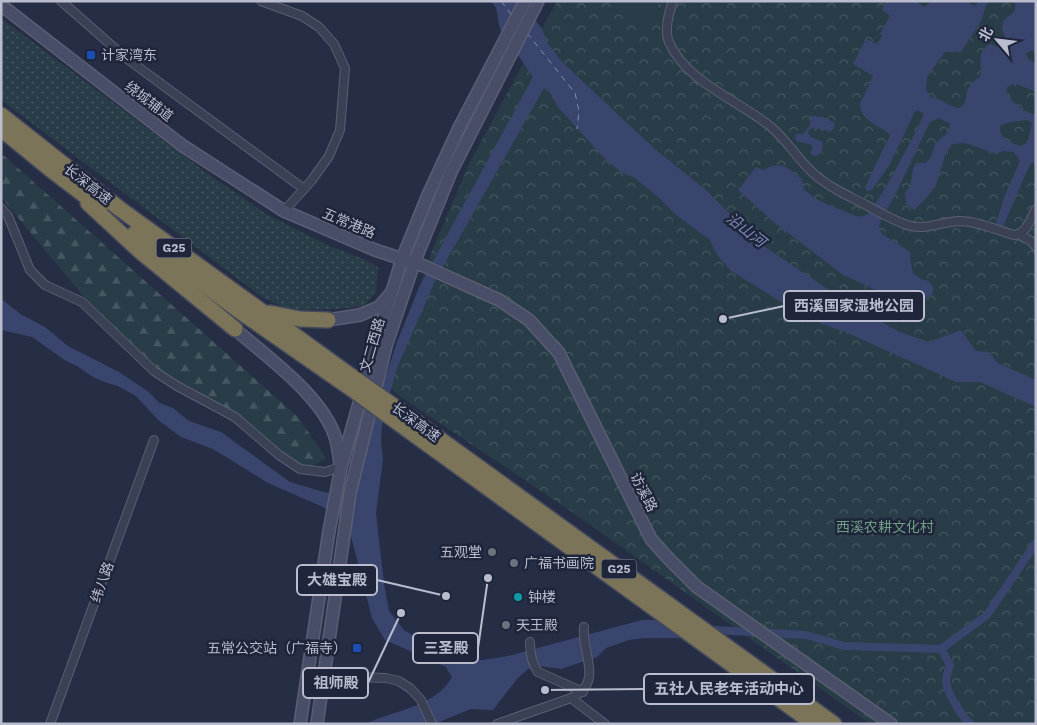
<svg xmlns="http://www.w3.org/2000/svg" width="1037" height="725" viewBox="0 0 1037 725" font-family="'Work Sans','Noto Sans SC',sans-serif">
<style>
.grass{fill:url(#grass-dots)}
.forest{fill:url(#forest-firs)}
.park{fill:url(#park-crowns)}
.garden{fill:#283d47}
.water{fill:#3a456d;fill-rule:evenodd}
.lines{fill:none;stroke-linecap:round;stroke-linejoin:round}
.canal{stroke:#3a456d;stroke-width:8}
.ferry{stroke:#7f8cb7;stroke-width:1;stroke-dasharray:6 5;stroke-linecap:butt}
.street-casing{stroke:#5a5e72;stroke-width:10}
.secondary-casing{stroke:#5a5e72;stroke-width:14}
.highway-casing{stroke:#43485d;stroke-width:18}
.street{stroke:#3b4155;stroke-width:8}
.secondary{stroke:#494e68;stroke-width:11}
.highway{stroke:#7b7458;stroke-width:15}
.highway-bridge-casing{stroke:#43485d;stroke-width:18;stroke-linecap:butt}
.highway-bridge{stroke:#7b7458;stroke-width:15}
.transit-dot{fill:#1a4fb4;stroke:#1f253b;stroke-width:2}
.worship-dot{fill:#6b7280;stroke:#1f253b;stroke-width:2}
.culture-dot{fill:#0f9aa8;stroke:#1f253b;stroke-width:2}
.labels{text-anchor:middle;stroke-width:5;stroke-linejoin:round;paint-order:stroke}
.shield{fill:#1f253b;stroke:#8b8fa2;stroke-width:1}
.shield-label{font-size:12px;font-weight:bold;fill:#b9bdce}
.poi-label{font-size:14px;fill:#b9bdce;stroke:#1f253b;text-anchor:start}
.street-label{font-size:14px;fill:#b9bdce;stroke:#1f253b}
.park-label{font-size:14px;fill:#6fa084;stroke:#1f253b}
.water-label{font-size:15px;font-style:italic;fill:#7f8cb7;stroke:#1f253b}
.leader{fill:none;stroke:#b9bdce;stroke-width:2}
.callout-dot{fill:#b9bdce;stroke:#1f253b;stroke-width:2}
.callout{fill:#1f253b;stroke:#b9bdce;stroke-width:2}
.callout-label{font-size:15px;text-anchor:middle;font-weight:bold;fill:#b9bdce}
</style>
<defs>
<pattern id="grass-dots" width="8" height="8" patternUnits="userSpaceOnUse" patternTransform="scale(1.25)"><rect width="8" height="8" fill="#283d47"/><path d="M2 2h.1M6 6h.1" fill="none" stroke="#455760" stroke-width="1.8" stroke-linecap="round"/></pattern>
<pattern id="forest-firs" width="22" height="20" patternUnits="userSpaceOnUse" patternTransform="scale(1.25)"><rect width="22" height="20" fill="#283d47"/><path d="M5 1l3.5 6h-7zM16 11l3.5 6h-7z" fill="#455760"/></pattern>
<pattern id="park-crowns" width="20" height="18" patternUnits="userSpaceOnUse" patternTransform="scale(1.25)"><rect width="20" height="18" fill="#283d47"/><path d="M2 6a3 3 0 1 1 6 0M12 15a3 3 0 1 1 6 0" fill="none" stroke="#455760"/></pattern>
</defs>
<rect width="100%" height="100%" fill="#262e46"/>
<polygon class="grass" points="1,18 204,171 266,214 327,245 364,259 378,267 376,292 364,306 338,309 291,310 262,297 1,100"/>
<polygon class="forest" points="1,153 298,417 326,458 304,471 181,388 108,326 1,197"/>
<polygon class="park" points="557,1 1036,1 1036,724 870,724 575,514 401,397 388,386 431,253 470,162"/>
<polygon class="garden" points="614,1 660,1 645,28 610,8"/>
<g class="water">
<path d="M491,1H520L542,29L548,44L561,61L655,149L706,190L758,242L844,300L897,331L929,342L961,330L976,351L989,352L998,363L1036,380V407L980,382H956L850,334L809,319L731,271L717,255L710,240L676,215L659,198L635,178L622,173L601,155L557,106L551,94L544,88L436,279L397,368L382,423L381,443L383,459L376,513L384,584L389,611L404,630L433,648L463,659L483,660L508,656L642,620H658L685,638H644L629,640L606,648L597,657L561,669L539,666L528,669L517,679L493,710L471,709L434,724H365C394,710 436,707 452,677L446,667L385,640L372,618L351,536L339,517L323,507L268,483L213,449L181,437L158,420L136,396L118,386L107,383L93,377L77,366L66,361L32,337L1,330V299L22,315L45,327L68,346L119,372L149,392L159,403L173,408L189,421L221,432L290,482L324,492L347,496L397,342L420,285L533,77L500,29L496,8Z"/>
<path d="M886,1H915L924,7L933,1H964L975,6L979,1H988L980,23L961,52H945L927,77L926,89L931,97C943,99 947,106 959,108L965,103C966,91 969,83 980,77C983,63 975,56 989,44L999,47L1005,37L1002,30L1003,21L1015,11V1H1036V50L1026,52L1028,59L1036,64V92L1017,84L1008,86L1006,93C1013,102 1022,112 1034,114L1036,110V161L1031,163L1027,171L1003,227L996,224L1005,195L1020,161L1014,152L1003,151L996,154L965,143L952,144C942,158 943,166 937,182C933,192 922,203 914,210L906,204L905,193L910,187L913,169L916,163H925L931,158C933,146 936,140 947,134L950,124L939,118L930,122L895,195L881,220L879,228L882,234L909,251L913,273L921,279L929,281L934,288L931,296L914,302L900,301L843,275L776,224L738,190L756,167L764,170C782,159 788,169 802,179L804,189C816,201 828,204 844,211C851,214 857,219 866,215C877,208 918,129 924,114L917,110L914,113L890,164L872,190L869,191L866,190L865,187L890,135C879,124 861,123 860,104L873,76L853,64L866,39L877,44L882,36L880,34L890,16L882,10ZM1027,120L1032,123L1028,142L1021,146C1010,143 999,139 1000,126L1010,122Z"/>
<path d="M810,116L823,117L835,123L834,129L830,132L818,128L810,129L808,133L811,137L823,142V147L819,155L814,156L810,153L813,146C807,142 801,144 795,140L796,134H803L810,125Z"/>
</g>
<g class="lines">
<g class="canal">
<polyline points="715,630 806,635 844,646 941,649 987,615 1036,543"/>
<path d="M941,649L950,665C949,670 946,676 946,681C947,692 961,717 971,724"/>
</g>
<g class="ferry">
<polyline points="501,1 511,14"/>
<polyline points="527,33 575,93 579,111 577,129"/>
</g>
<defs>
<g id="street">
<polyline points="61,1 126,58 304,189"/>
<polyline points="261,1 302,16 319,27 334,44 345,68 340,130 329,156 312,180 284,211"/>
<path d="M673,1C669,12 664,31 669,42C686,82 738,100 770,126C786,139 796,157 811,171C826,186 847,195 866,205C879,212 892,220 907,225C925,231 940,222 959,221C978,221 996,230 1014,235C1027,234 1030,219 1036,209"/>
<polyline points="1,208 8,216 30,270 45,285 82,302 154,371 177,386 235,417 279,455 300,469 325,472 341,467"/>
<polyline points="1020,235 1031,241 1036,247"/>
<path d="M530,642C530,652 532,664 538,672L583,692"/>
<polyline points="324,676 386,678 399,681 411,689 421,700 432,724"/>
<polyline points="571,698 605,724"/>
<polyline points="50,724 154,440"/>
<path d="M497,724L571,698C605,682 581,654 584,627"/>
</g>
<g id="secondary">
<polyline points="1,5 183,146 284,211 375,250 424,266 448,277 499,300 529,320 559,353 651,539 668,558 697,587 891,724"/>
<polyline points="328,320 360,315 379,307 390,294"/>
<path d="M235,329C267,357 325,398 336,440C338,448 339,456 340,463"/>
<polyline points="300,724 329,531 341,467 377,340 402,259 428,195 459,128 525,1"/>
<polyline points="317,724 350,493 386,346 414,263 451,172 538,1"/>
</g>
<g id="highway">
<polyline points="1,115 120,209 351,376"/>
<polyline points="1,129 50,169 100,207"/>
<polyline points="88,203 141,252 235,329"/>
<polyline points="135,233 238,310 349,387"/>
<polyline points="270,313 300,319 328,320"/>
<polyline points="405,414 834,724"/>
<polyline points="401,425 814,724"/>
</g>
</defs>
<use href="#street" class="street-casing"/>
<use href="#secondary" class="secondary-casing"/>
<use href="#highway" class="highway-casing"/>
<use href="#street" class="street"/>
<use href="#secondary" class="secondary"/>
<use href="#highway" class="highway"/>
<defs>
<g id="highway-bridge">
<polyline points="351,376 405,414"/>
<polyline points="349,387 401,425"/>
</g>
</defs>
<use href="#highway-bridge" class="highway-bridge-casing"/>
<use href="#highway-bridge" class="highway-bridge"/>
</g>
<g class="transit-dot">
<rect x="86" y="50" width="10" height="10" rx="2.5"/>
<rect x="352" y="643" width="10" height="10" rx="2.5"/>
</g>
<g class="worship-dot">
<circle cx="492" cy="552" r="5"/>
<circle cx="514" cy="563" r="5"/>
<circle cx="506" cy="625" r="5"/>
</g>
<circle class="culture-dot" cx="518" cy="597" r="5"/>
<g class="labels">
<g class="shield">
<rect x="156.5" y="238.5" width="35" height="19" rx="4"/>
<rect x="601.5" y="559.5" width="35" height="19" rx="4"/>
</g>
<g class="shield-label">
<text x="174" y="252">G25</text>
<text x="619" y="573">G25</text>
</g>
<g class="poi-label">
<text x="101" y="60">计家湾东</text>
<text x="482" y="557" text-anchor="end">五观堂</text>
<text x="524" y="568">广福书画院</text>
<text x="528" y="602">钟楼</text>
<text x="516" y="630">天王殿</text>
<text x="347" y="653" text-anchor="end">五常公交站（广福寺）</text>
</g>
<g class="street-label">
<text transform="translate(149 101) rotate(37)" y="5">绕城辅道</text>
<text transform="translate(88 184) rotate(38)" y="5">长深高速</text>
<text transform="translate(349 223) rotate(23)" y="5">五常港路</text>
<text transform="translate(372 345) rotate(-74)" y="5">文二西路</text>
<text transform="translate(416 422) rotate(36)" y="5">长深高速</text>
<text transform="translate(644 492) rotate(63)" y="5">访溪路</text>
<text transform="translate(102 582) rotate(-70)" y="5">纬八路</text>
</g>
<g class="park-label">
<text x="885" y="532">西溪农耕文化村</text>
</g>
<g class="water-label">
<text transform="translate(746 230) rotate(38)" y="5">沿山河</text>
</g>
</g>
<path class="leader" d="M723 319L784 306M446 596L377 580M488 578L478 648M401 613L368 683M545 690L644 689"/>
<g class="callout-dot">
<circle cx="723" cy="319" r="5"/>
<circle cx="446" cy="596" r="5"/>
<circle cx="488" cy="578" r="5"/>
<circle cx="401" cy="613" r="5"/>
<circle cx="545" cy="690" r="5"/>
</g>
<g class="callout">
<rect x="784" y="291" width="140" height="30" rx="5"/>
<rect x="297" y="565" width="80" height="30" rx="5"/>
<rect x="413" y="633" width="65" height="30" rx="5"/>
<rect x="303" y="668" width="65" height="30" rx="5"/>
<rect x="644" y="674" width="170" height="30" rx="5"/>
</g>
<g class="callout-label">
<text x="854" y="311">西溪国家湿地公园</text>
<text x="337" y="585">大雄宝殿</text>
<text x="446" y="653">三圣殿</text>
<text x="336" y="688">祖师殿</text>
<text x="729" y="694">五社人民老年活动中心</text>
</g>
<rect width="1037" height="725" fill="none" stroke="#b9bdce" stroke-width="5"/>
<g transform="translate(997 40) rotate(298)" stroke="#1f253b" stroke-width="4" paint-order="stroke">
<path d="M0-4L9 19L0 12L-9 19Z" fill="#b9bdce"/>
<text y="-8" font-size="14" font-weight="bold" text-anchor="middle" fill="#b9bdce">北</text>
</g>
</svg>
